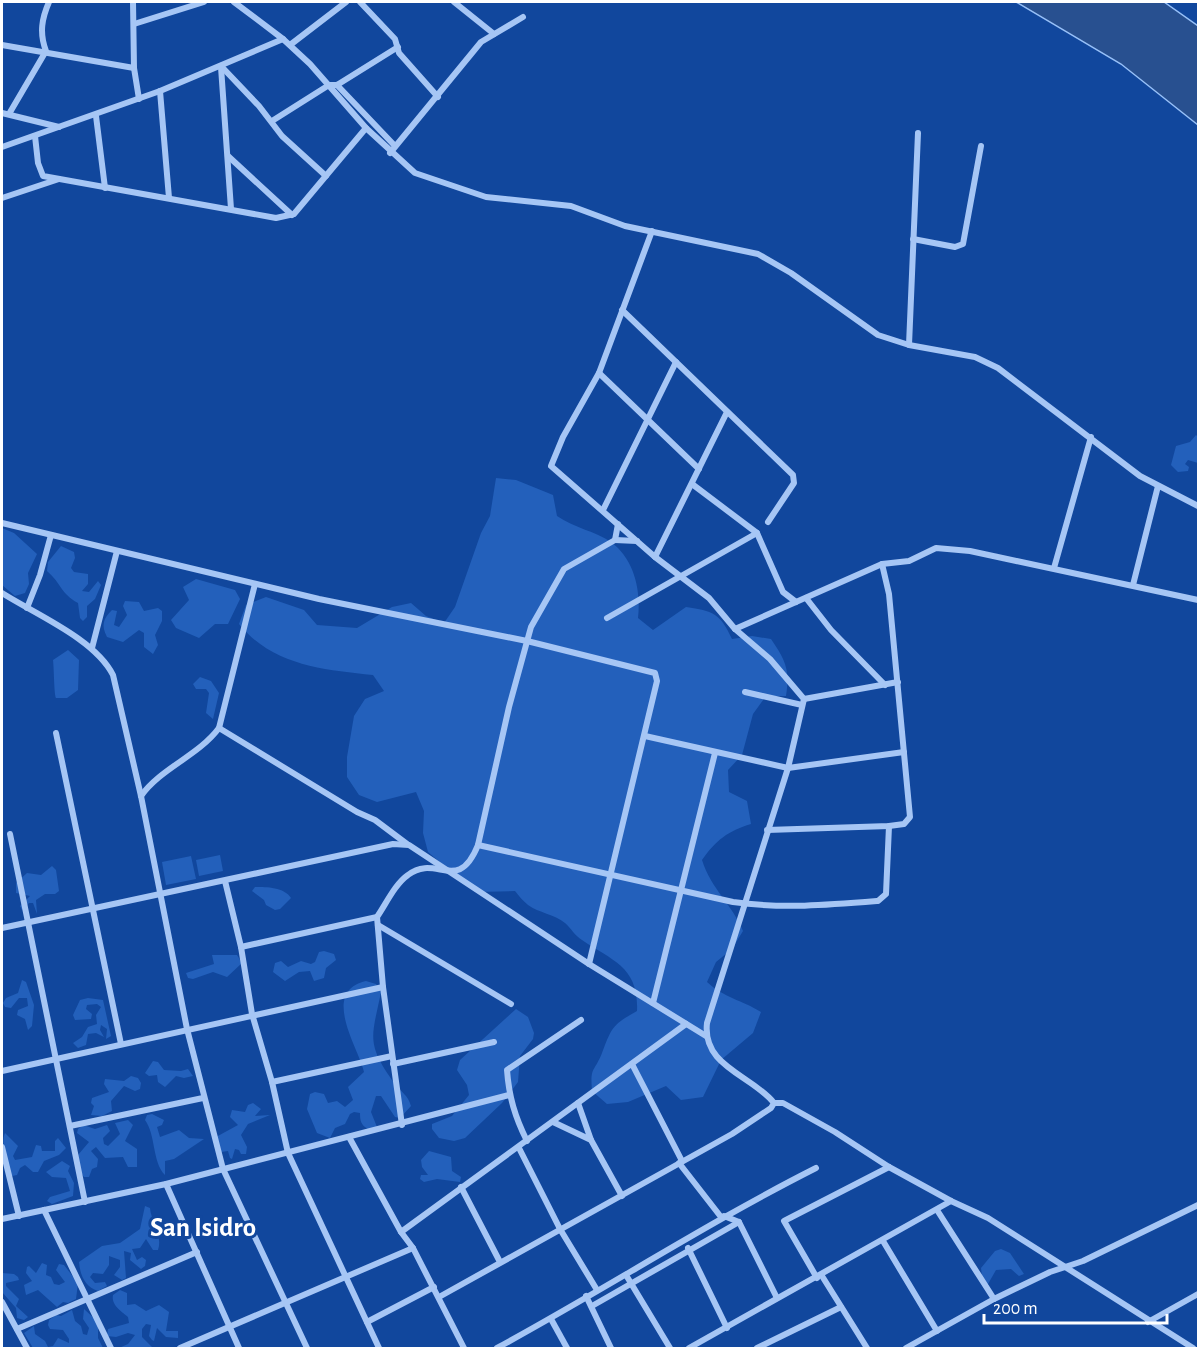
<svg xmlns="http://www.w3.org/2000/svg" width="1200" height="1350" viewBox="0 0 1200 1350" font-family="'Alegreya Sans',sans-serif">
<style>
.green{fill:#2360bb}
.water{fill:#285090;stroke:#97c0f8;stroke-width:1.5}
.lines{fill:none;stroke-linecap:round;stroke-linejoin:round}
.minor{stroke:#a6c6f5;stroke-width:6}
.labels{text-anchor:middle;stroke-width:6;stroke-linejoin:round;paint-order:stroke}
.district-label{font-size:27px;font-weight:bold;fill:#fff;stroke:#11479d}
</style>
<rect width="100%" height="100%" fill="#11479d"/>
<g class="green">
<polygon points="1196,435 1198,437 1198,463 1188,460 1185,464 1189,467 1188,471 1178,472 1171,465 1176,446 1190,442"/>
<path d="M496,478L516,480L553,495L557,516C574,528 595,531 611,542C635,560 641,591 638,618L653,630L686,607C713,611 720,613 732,639L752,636L771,639C786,661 790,670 786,696H766L753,714L742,755L728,770L729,792L747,801L751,824C728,831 716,840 702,860C711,889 732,904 743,931L732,949L716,962L707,982C726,999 740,999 761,1012L753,1033L721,1060L703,1097L681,1100L666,1086L628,1102L607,1104L592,1091C590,1066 594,1073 602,1053C612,1027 612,1025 637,1011C639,967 613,961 582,940C575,936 571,928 565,923C554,914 539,913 528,905C523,901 519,896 515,891L475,892L428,852L423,833L424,811L416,792L377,802L359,795L347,777V757L354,716L365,699L384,691L373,675C323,670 272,665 239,624L246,605L266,597L304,610L317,625L357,628L392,607L411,603L426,616L444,623L455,607L481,533L490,516Z"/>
<polygon points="2,528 14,533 37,554 28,573 29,584 25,593 15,596 2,585"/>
<path d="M61,546L74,552L75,558L71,568L74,572L88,574V584L82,591L89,592L98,581L101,585L95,599L87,606V617L83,621L80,618L78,603C60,593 62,584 47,571L48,562Z"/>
<polygon points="196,579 235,590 240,599 228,624 215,624 199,638 176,628 171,620 189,600 183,587"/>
<path d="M125,601L139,602L144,611L158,608L162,611V621L155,635L158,645L153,654L144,647V633L139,630L123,642L107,637C101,625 103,619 112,610L117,611L114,625L119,627L127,615L123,606Z"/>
<path d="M68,650L79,660L78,690L67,698H56C54,695 54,668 53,660Z"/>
<polygon points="200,677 211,681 219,693 213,719 206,713 209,693 206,689 196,689 193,684"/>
<polygon points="220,855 223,871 199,876 196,860"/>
<polygon points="191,856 196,879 166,885 162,862"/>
<polygon points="52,866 56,870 59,891 55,894 45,894 36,900 37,914 33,903 29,903 22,910 20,906 30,896 16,893 16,883 27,873 41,875"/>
<path d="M255,887C267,887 284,887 291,898L280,909L275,910L266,905L264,900L252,891Z"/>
<polygon points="324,951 334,954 336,960 326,968 324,978 314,981 310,971 299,972 285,981 273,972 275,963 281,961 288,967 301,961 311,964 315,962 319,952"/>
<polygon points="212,955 237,955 242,963 227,977 213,972 193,979 188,978 186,973 214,964"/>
<polygon points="22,980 26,982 34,1005 32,1026 28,1030 25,1019 17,1015 18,1010 28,1006 27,998 19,998 11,1008 5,1007 3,1003 6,998 18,993"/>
<path d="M366,981L376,984L381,992C372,1037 365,1043 395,1084C401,1092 408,1095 411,1106L400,1118L395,1117L381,1096H376L371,1112L377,1127L368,1129C361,1125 360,1121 360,1113L354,1112L350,1114L345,1124L335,1128L330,1138L317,1133L307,1109L310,1094L315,1092L324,1094L328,1103L337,1101L345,1107L353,1100L348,1087L364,1072C360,1050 319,992 366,981Z"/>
<polygon points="88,998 103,1000 111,1036 106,1039 107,1029 101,1025 100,1030 104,1037 96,1033 88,1034 86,1045 78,1048 73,1043 82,1037 88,1027 97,1024 96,1015 101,1007 97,1004 87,1005 86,1009 92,1014 91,1019 75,1020 73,1015 80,1000"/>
<polygon points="516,1009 528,1017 534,1033 533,1039 520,1056 518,1082 502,1103 465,1138 454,1141 439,1138 432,1129 432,1124 452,1116 469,1095 467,1085 457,1070 460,1060"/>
<polygon points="153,1061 158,1062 164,1070 181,1071 188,1069 193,1076 184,1078 176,1076 165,1087 158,1082 157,1075 149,1076 145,1073"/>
<polygon points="131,1076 138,1078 141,1083 140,1089 135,1091 124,1086 111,1101 112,1111 102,1116 91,1115 94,1106 91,1103 92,1098 109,1092 104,1084 105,1079 124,1081"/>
<polygon points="253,1103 261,1109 255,1116 270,1115 248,1124 241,1135 247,1147 246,1154 241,1154 239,1150 235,1149 232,1159 230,1158 228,1151 221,1152 216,1137 238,1125 230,1117 232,1110 245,1112 248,1105"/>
<path d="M152,1114L164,1120L162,1125L157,1127L160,1137L179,1130L189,1138L204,1139L174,1159L165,1161V1175C152,1162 156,1135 145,1120L147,1115Z"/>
<polygon points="128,1120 133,1125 125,1141 137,1149 137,1167 128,1167 123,1157 105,1158 96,1147 91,1151 98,1159 97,1167 92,1169 89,1177 84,1177 81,1173 78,1155 89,1142 77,1133 78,1129 83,1125 95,1129 107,1125 110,1131 103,1138 104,1144 108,1146 120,1134 115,1123"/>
<path d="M5,1133L18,1146L13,1156L15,1160L32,1157L36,1145L41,1146L42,1151H55V1141L58,1138L66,1148L59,1155L44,1161L38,1172H33L25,1165L20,1168L17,1175L12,1176C7,1164 0,1144 5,1133Z"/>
<polygon points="429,1151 451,1157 452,1171 461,1177 460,1182 437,1179 424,1182 420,1179 421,1175 428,1175 422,1167 421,1160"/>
<polygon points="62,1161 70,1166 68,1171 74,1183 73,1196 52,1204 47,1201 50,1197 70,1191 66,1178 52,1177 46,1172"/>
<path d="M145,1206L150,1208C151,1222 163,1235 158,1250H153L146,1239L140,1248L132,1249L137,1260L142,1257L146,1260L145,1266L141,1269L130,1260L131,1253L124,1251L126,1278L122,1280L114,1275L120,1267V1260L109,1256V1265L103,1274L93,1273L90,1277L95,1283L105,1282L107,1286L98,1291C85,1287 80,1275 79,1262L102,1246L120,1243L140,1229Z"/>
<polygon points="1001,1249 1010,1253 1024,1274 1019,1276 1011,1269 996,1270 988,1284 983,1284 981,1268 995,1251"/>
<polygon points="42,1263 47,1265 46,1275 51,1277 54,1284 59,1285 65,1282 56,1270 59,1264 64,1265 78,1283 76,1299 68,1303 63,1302 57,1307 38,1290 26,1295 24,1285 32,1281 26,1273 27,1267 29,1266 36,1273"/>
<polygon points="2,1273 14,1274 18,1277 19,1280 6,1283 6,1286 19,1299 16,1306 28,1317 24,1320 17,1318 16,1308 2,1292"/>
<path d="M120,1290L127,1293V1305L135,1304L146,1311L159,1305L169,1312L166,1331H178V1338L166,1337L157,1328L154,1341L152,1340L149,1336L151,1325L146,1324L142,1329V1337L153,1348H119L128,1344L135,1335L128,1333L116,1337L107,1336L108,1329L129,1323L128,1317C121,1311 111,1305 113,1295Z"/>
<polygon points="84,1309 98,1322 98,1338 103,1348 33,1348 24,1333 34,1326 35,1334 45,1341 48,1347 53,1346 58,1338 69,1343 69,1339 63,1330 50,1329 48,1325 49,1320 56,1315 61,1316 72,1310 75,1321 81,1326 83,1334 87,1335 89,1328 83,1319"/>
</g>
<polygon class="water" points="1016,2 1164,2 1198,26 1198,125 1121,64"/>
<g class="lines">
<g class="minor">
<polyline points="133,2 134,68 139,99"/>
<polyline points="234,2 283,39"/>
<polyline points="360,2 395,39 399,53 438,97"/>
<polyline points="454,2 494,34"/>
<polyline points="134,24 204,2"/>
<polyline points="2,45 134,68"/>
<polyline points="290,45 346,2"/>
<polyline points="221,66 259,106 282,136 326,176"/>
<polyline points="221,67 231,209"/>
<polyline points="337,85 395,146"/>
<polyline points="160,91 169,198"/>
<polyline points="2,113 59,127"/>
<path d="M9,114L46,51C39,33 42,18 49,2"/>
<polyline points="96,116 105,188"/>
<polyline points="272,121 329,85 337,85 398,47"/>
<polyline points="35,136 38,163 43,176 276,218 294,214 366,128"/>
<polyline points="2,147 160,91 283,39 310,64 366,128 415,173 486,197 571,206 625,226 758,254 791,273 878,335 909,345 975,357 998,368 1140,476 1198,506"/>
<polyline points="390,153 481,42 523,17"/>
<polyline points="228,156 292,215"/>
<polyline points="2,198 59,179"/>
<polyline points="913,239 955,247 963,244 981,146"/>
<polyline points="622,310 793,475 794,483 768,522"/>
<polyline points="909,345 918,133"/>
<polyline points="599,373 699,469"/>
<polyline points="692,484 757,533 783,592 796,602"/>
<polyline points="603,510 676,362"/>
<polyline points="2,523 319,599 527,641 655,673 657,681 589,964"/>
<polyline points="615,540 637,541"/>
<polyline points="655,557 727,412"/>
<polyline points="1054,568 1091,437"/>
<polyline points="1133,585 1158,486"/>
<path d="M2,593C35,614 95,639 113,675L141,796L187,1029L223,1169L307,1348"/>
<polyline points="806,598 831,630 885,685"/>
<polyline points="27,608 40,575 51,535"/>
<polyline points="607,618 757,533"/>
<polyline points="735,629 882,564 909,561 936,548 970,551 1198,600"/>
<polyline points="92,648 117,551"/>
<polyline points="745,692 802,705"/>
<polyline points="804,699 898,682"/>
<polyline points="219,728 357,812 375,820 407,844"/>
<polyline points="56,733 121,1044"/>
<polyline points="645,736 788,768 904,752"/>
<path d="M141,796C161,768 198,756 219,728L255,584"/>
<polyline points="767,830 889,826 904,824 910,817 889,594 882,564"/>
<polyline points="10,834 85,1202"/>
<path d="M478,845L733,902C781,909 829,905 878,901L886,894L889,826"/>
<polyline points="225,881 241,947 252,1014 272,1082 288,1153 379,1348"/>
<polyline points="378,925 511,1004"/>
<polyline points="2,928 393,844 409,845 589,964 706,1036"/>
<polyline points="241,947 377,917"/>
<polyline points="653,1003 715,753"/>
<polyline points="393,1064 494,1042"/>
<polyline points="632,1064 682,1161"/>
<polyline points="2,1071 383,987"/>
<polyline points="272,1082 392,1056"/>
<polyline points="578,1103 591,1140"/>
<polyline points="774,1103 783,1103 835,1132 889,1167 951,1201 988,1218 1193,1348"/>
<polyline points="553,1122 591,1140 622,1196"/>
<path d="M402,1125L383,987L377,917C386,904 395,884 408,875C436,853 458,895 478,845L509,707L531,627L564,569L615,540L618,524"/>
<polyline points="70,1126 203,1098"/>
<polyline points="349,1137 401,1232"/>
<path d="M527,1141C515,1117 509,1097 507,1070L581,1020"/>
<polyline points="2,1147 19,1216"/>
<polyline points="519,1148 560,1229 597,1290"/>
<polyline points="679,1163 721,1217"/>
<polyline points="166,1184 239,1348"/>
<polyline points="461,1187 500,1262"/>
<polyline points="44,1210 111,1348"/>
<polyline points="937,1210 994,1299"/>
<polyline points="724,1216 739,1222 777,1298"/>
<polyline points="2,1219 166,1184 509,1095"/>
<polyline points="883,1241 937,1331"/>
<polyline points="688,1248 727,1328"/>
<polyline points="626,1275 670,1348"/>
<polyline points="822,1276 867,1348"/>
<polyline points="817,1278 784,1221 889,1167"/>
<polyline points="586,1296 611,1348"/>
<path d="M439,1297L732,1134L771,1108L774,1103C752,1075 702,1067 707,1023L788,768L804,699L770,659L735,629L709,598L655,557L551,466L563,437L599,373L652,231"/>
<polyline points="2,1302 27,1348"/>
<polyline points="592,1306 739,1222"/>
<polyline points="551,1319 567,1348"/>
<polyline points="367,1322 434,1287"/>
<polyline points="1148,1322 1198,1294"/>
<polyline points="17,1329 197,1252"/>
<polyline points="180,1348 413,1248"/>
<polyline points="464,1348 413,1248 401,1232 686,1024"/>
<path d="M497,1348C604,1290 707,1223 816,1168"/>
<polyline points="689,1348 951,1201"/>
<polyline points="757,1348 841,1307"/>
<polyline points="906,1348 994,1299 1050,1272 1083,1261 1198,1205"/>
</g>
</g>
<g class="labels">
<g class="district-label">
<text x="203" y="1236">San Isidro</text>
</g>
</g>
<rect width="1200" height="1350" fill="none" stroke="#ffffff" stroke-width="6"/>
<path d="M984 1314v9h183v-9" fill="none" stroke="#ffffff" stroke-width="3"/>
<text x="993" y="1314" font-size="18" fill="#ffffff" stroke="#11479d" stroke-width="4.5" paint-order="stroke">200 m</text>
</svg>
